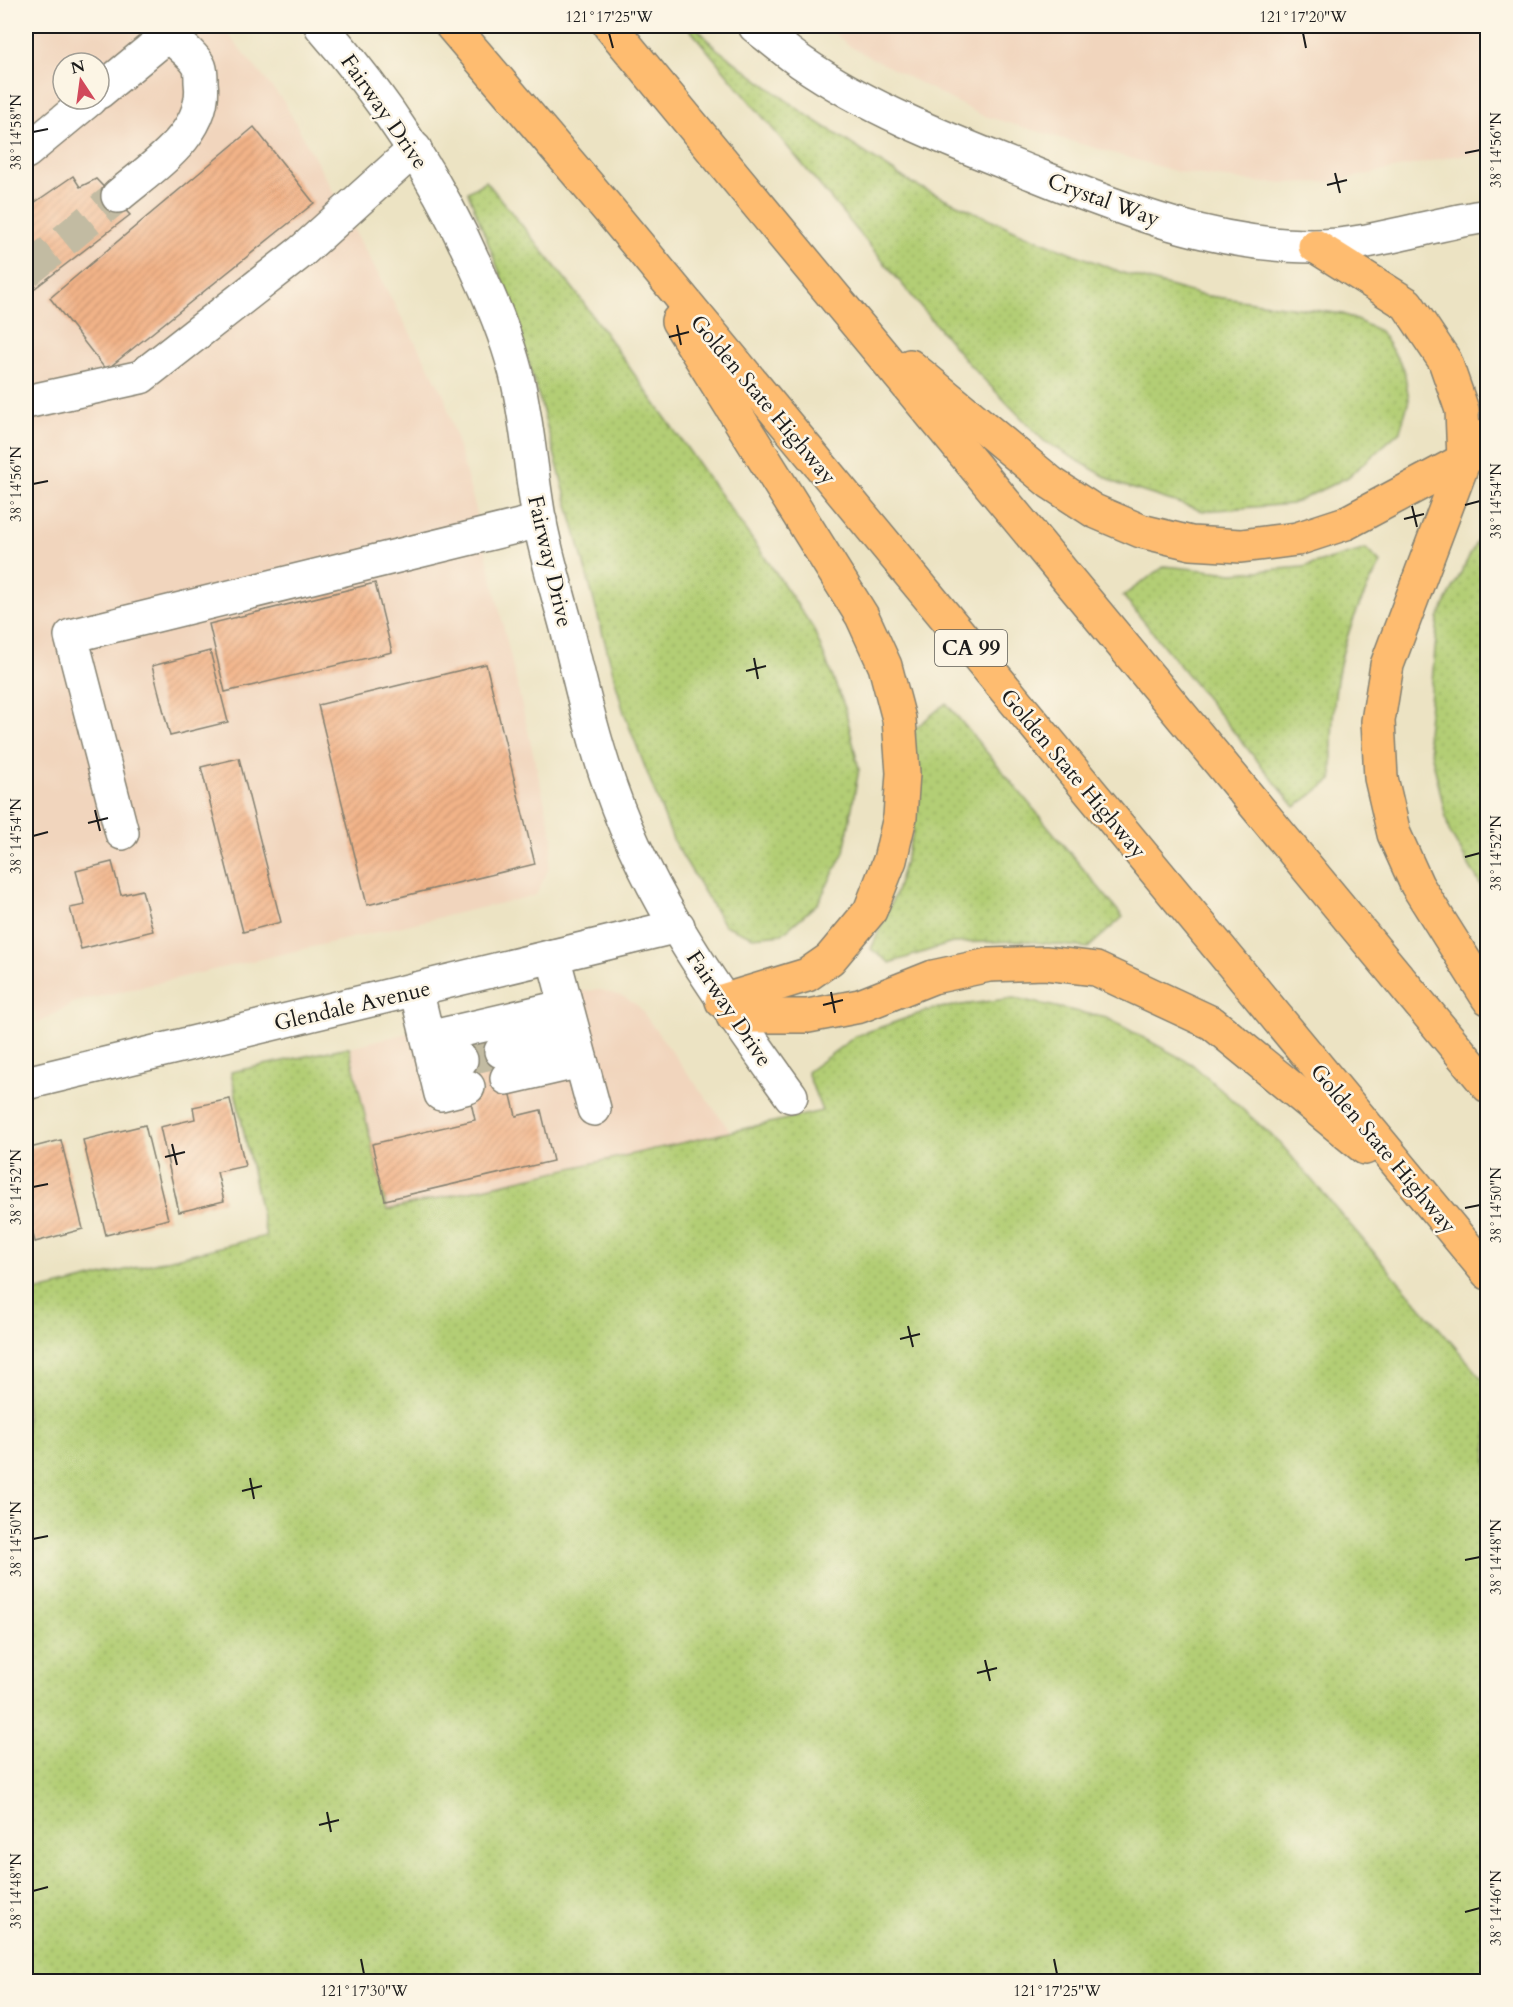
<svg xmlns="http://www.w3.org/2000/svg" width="1513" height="2007" viewBox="0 0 1513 2007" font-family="Cardo,serif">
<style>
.built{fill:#f1d5bd;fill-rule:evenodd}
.grass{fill:url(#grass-dots);stroke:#687548;stroke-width:1.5}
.building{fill:url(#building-hatch)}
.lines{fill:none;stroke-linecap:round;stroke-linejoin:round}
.minor-tunnel{stroke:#c2bba2;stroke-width:33;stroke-dasharray:33 16;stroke-linecap:butt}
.minor-casing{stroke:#848070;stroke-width:36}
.highway-casing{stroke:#848070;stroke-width:36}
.minor{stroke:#fff;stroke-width:33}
.highway{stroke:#febc70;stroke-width:33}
.ticks{fill:none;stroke:#1c1c1c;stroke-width:2}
.labels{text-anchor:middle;stroke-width:5;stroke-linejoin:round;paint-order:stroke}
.shield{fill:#fcf5e5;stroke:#5f5d58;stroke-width:1.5}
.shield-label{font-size:21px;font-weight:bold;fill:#1c1c1c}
.street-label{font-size:22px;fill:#1c1c1c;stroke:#fcf5e5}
.neatline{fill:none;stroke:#1c1c1c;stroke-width:2}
.ticks-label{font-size:15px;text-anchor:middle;fill:#1c1c1c}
</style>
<defs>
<pattern id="grass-dots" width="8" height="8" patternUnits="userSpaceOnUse" patternTransform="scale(1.5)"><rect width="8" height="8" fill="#b3ce75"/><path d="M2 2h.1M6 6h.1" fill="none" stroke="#99b065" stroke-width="1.8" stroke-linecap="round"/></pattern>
<pattern id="building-hatch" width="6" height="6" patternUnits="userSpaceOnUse" patternTransform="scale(1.5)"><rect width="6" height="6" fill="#f2b388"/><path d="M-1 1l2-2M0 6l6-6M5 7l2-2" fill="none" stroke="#cf9975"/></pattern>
</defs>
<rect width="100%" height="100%" fill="#fcf5e5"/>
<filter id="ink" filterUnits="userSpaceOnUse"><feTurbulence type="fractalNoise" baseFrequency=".0167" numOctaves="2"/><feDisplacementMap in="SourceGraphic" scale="12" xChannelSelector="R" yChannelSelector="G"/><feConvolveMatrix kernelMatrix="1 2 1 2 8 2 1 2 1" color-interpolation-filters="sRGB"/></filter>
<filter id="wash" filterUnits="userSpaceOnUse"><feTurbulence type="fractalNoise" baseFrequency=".008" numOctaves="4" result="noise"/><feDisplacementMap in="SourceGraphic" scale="24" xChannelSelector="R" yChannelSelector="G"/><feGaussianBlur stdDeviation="1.35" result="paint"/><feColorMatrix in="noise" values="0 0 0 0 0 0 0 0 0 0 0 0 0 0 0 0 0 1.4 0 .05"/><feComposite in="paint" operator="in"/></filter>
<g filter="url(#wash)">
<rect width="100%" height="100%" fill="#ece3c3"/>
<g class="built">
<path d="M26,26H221L284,102L444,395L476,510L553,838L548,870L536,895L75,1002L37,1024L26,979ZM63,63H99V99H63Z"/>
<polygon points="825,26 1487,26 1487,153 1454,156 1332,182 1265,183 1178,172 981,115 851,47"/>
<polygon points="601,990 624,997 638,1006 731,1132 387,1210 350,1047 579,991"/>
</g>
<g class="grass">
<polygon points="687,26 695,26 717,49 805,114 913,184 1023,234 1123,273 1201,295 1343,314 1380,331 1404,369 1409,400 1400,431 1348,477 1292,504 1203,511 1118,484 1044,441 966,361"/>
<polygon points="486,181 575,291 776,573 813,628 845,708 859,769 844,852 818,903 782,934 753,937 724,925 674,842 624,713 541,404 506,289 468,192"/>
<polygon points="1487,521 1487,896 1449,831 1427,734 1438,618"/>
<path d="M1366,549L1381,563C1336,640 1331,692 1332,780L1295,807L1123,596L1165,566L1233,573L1303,567Z"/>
<polygon points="946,703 1123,917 1088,948 1024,941 952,943 890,963 871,949 896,892 913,833 913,730"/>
<polygon points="1014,998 1107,1018 1192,1064 1280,1143 1487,1384 1487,1981 26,1981 26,1294 266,1236 231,1072 349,1047 387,1210 822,1111 807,1072 856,1036 932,1009"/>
</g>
<g id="blocks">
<g class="building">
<polygon points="254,127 314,203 106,370 50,298"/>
<polygon points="73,176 80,187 96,179 130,215 26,295 26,195 31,205"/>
<polygon points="375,583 392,652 225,692 209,624"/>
<polygon points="210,651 228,722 170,736 152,666"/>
<polygon points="486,664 535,864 367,905 318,705"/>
<polygon points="239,758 281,922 243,932 201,767"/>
<polygon points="112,862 121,895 142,890 153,931 81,949 70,908 85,905 76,871"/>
<polygon points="496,1033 516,1116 541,1110 553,1161 385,1200 372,1144 475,1120 457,1042"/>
<polygon points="230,1099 245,1166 217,1172 224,1201 179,1212 160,1127 195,1119 193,1107"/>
<polygon points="145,1125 168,1219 106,1235 83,1140"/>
<polygon points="61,1140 83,1229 35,1242 26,1206 26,1149"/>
</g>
</g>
</g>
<g filter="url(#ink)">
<use href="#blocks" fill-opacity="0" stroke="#848070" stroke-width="1.5"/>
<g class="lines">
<g class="minor-tunnel">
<polyline points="26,272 118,196"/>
<polyline points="461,1060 501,1051"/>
</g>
<defs>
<g id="minor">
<path d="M321,26C387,101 440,183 480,276C495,309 510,346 518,382C528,427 531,473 539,518C546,555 557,591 567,628C580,681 592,736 611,789C650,901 722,1000 791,1096"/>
<path d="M755,26C770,38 785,51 801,62C872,111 954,142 1034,174C1123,210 1216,246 1313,246C1373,246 1429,224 1488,216"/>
<polyline points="99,92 168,35"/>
<polyline points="26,152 90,99"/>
<path d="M118,196C152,167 208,133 201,82C201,76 201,68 198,64C189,49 171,43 166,26"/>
<polyline points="26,402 141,377 301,252 415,149"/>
<polyline points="122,833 71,636 540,521"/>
<polyline points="553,956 594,1109"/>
<polyline points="416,989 441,1094 468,1087"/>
<polyline points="428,1038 566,1006"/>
<polyline points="501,1051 573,1032"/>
<polyline points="434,1067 461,1060"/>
<polyline points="507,1078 581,1061"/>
<polyline points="26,1083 678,926"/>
</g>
<g id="highway">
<polyline points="452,26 609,210 1488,1273"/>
<polyline points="610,26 1488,1086"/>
<polyline points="1315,246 1407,304 1445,361 1462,410 1464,460 1387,665 1378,721 1381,778 1394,834 1417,885 1488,998"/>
<polyline points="678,321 862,616 885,666 899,719 903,773 900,817 890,860 870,911 830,959 807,975 722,1001"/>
<polyline points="910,366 1051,483 1094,511 1141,531 1191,543 1241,546 1297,539 1346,523 1464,460 1488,435"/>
<polyline points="733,1016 808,1016 860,1006 933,977 989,965 1045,963 1096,969 1212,1023 1365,1148"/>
</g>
</defs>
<use href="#minor" class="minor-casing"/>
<use href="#highway" class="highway-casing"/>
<use href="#minor" class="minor"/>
<use href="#highway" class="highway"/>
</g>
</g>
<path class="ticks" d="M609,33L613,48M1303,33L1306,48M33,132L48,129M1465,153L1480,150M1335,173L1340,193M1327,185L1347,180M677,325L681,345M669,337L689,332M33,484L48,481M1465,505L1480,501M1412,506L1417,527M1404,519L1424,514M754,658L758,679M746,671L766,666M95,810L100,831M88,823L108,818M33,836L48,832M1465,857L1480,853M831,992L835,1013M823,1005L843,1000M172,1144L177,1165M165,1157L185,1152M33,1187L48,1184M1465,1208L1480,1205M908,1326L913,1347M900,1339L920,1334M250,1478L254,1499M242,1491L262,1486M33,1539L48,1536M1465,1560L1480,1557M985,1660L990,1681M977,1673L997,1668M327,1812L331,1832M319,1825L339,1820M33,1891L48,1887M1465,1912L1480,1908M361,1959L364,1974M1054,1959L1057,1974"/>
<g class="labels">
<rect class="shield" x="935" y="630" width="72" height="36" rx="4.5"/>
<g class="shield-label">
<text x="971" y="655">CA 99</text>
</g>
<g class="street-label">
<text transform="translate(385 111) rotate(55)" y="8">Fairway Drive</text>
<text transform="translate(1104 199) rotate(20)" y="8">Crystal Way</text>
<text transform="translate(764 399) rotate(50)" y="8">Golden State Highway</text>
<text transform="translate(551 561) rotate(77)" y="8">Fairway Drive</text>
<text transform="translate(1074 773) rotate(50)" y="8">Golden State Highway</text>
<text transform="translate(352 1005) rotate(-13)" y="8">Glendale Avenue</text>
<text transform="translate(730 1008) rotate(56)" y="8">Fairway Drive</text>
<text transform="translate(1384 1148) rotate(50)" y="8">Golden State Highway</text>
</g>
</g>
<rect width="1513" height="2007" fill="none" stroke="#fcf5e5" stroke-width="66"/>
<g transform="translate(81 81) rotate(347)"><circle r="28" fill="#fcf5e5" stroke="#a29e95" stroke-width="1.5"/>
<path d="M0-4.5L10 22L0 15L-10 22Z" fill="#d1495b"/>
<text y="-9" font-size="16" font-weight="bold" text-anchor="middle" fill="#1c1c1c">N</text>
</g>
<rect x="33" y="33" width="1447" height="1941" class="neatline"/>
<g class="ticks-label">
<text x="609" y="22">121°17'25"W</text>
<text x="1303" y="22">121°17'20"W</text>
<text transform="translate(16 132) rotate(-90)" y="5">38°14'58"N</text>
<text transform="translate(1496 150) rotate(-90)" y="5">38°14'56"N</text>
<text transform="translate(16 484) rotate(-90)" y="5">38°14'56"N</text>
<text transform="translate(1496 501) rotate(-90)" y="5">38°14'54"N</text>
<text transform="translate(16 836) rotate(-90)" y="5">38°14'54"N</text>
<text transform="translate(1496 853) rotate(-90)" y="5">38°14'52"N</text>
<text transform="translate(16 1187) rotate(-90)" y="5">38°14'52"N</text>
<text transform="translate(1496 1205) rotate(-90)" y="5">38°14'50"N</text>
<text transform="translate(16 1539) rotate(-90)" y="5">38°14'50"N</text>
<text transform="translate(1496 1557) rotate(-90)" y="5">38°14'48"N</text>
<text transform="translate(16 1891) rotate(-90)" y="5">38°14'48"N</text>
<text transform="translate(1496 1908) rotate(-90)" y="5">38°14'46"N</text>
<text x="364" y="1996">121°17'30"W</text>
<text x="1057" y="1996">121°17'25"W</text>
</g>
</svg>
